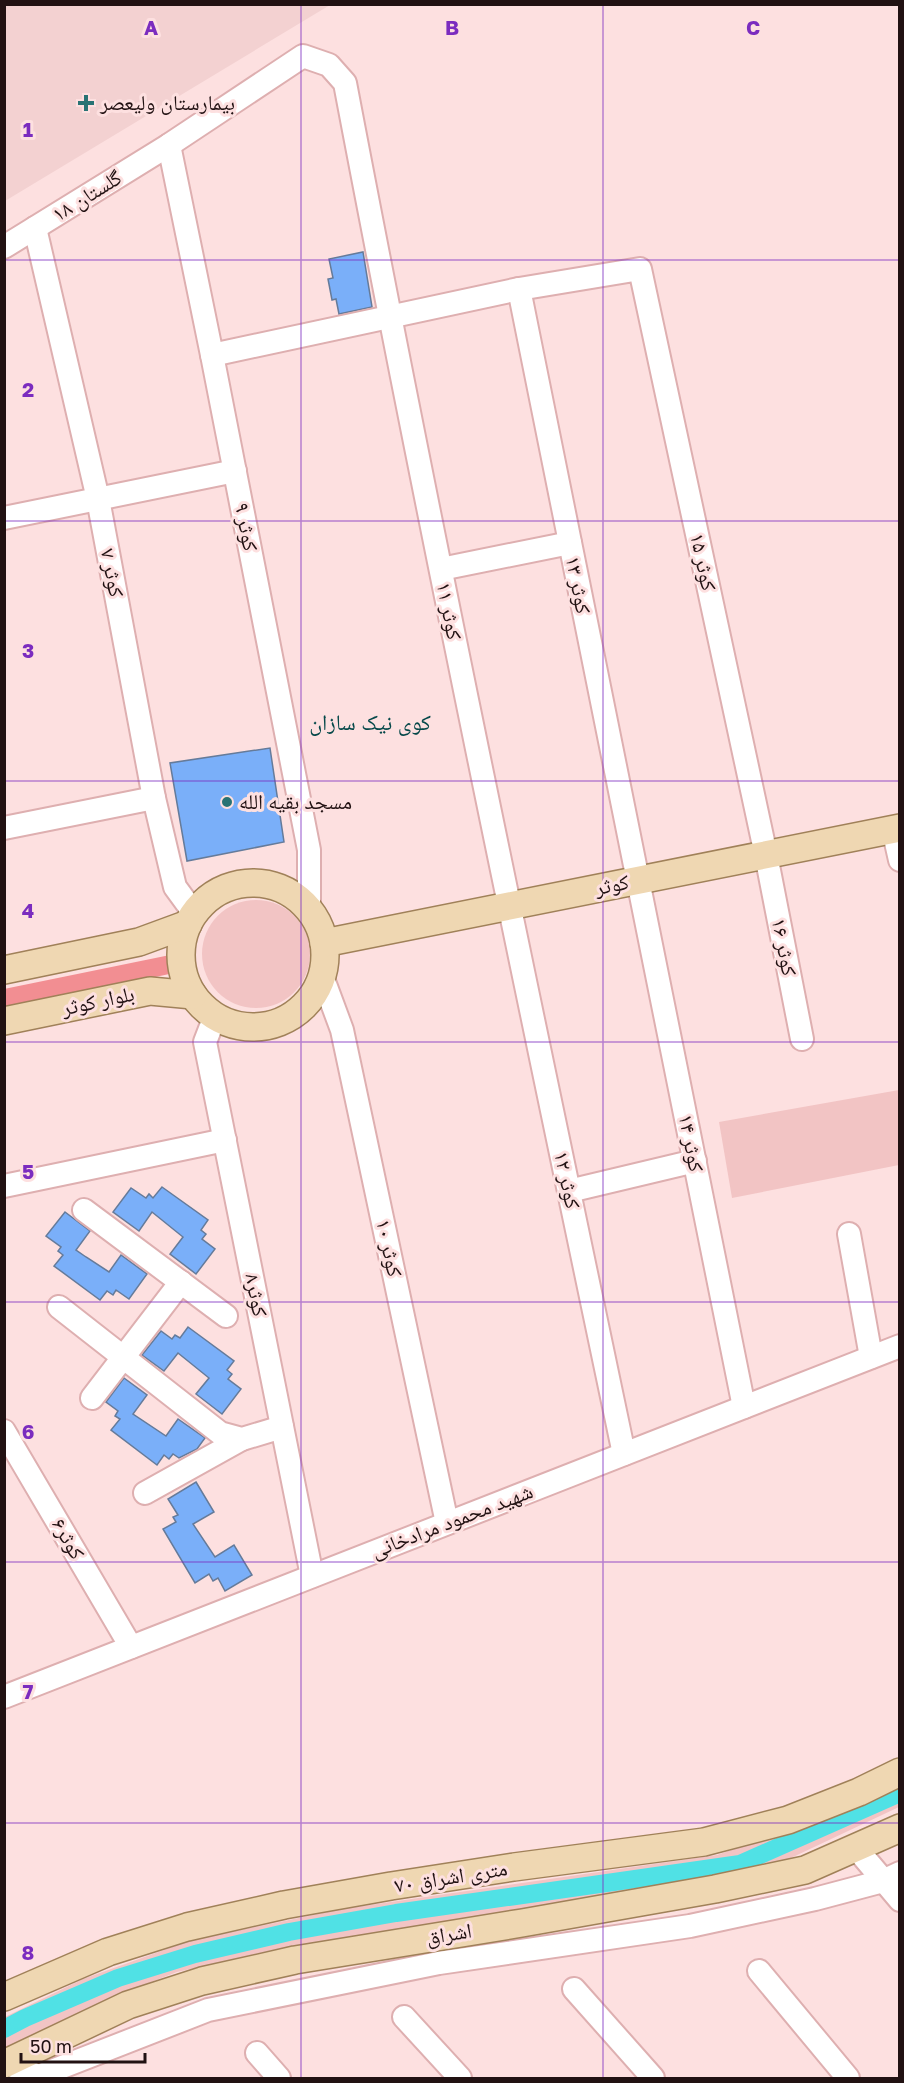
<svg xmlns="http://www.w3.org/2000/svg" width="904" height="2083" viewBox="0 0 904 2083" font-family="'Golos Text','Noto Naskh Arabic',sans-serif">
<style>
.built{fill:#f3d1d1}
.green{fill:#f2c4c4}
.forest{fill:#f28e92}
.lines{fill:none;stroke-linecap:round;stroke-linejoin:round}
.canal{stroke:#50e1e5;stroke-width:18}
.building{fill:#7aaff9;stroke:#657b9a;stroke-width:1.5}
.minor-casing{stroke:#deafb0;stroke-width:26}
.major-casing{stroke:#a08159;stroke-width:30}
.minor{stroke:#fff;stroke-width:22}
.major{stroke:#efd7b2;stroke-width:27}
.grid{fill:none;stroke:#7b2cbf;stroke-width:1.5;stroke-opacity:0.55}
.poi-dot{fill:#287374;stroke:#fde0e0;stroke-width:2}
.labels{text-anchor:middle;stroke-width:6;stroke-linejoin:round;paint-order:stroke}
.poi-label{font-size:21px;fill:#211112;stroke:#fde0e0;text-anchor:start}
.street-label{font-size:21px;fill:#211112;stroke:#fde0e0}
.neighbourhood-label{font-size:22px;fill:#054849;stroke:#fde0e0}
.grid-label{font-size:20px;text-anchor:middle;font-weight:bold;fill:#7b2cbf;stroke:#fde0e0;stroke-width:6;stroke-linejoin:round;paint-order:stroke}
</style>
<rect width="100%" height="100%" fill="#fde0e0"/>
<polygon class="built" points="5,4 330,4 330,5 5,201"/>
<g class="green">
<circle cx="256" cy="954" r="54"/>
<polygon points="899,1090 899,1165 732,1198 719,1122"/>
<polygon points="899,1786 899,1807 776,1865 620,1896 539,1906 282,1948 177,1972 133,1989 5,2048 5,2017 83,1979 192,1940 342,1909 717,1855 854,1806"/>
</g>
<polygon class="forest" points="170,955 174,973 5,1009 4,989"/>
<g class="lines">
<polyline class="canal" points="4,2029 25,2018 118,1978 195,1954 289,1932 396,1913 740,1864 900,1793"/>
</g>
<g class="building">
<polygon points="363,252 372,307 339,314 336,299 332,300 328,279 333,278 329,259"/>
<polygon points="270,748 284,842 187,861 170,763"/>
<polygon points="162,1187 208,1220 201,1230 206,1234 202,1239 215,1249 196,1274 170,1254 183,1237 152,1212 139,1231 113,1212 131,1188 146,1198 149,1194 153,1198"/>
<polygon points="65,1212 90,1231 76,1250 86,1257 109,1272 121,1255 147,1274 129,1299 116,1290 113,1295 107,1291 100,1300 54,1266 63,1255 58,1251 61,1247 46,1236"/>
<polygon points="188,1327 234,1361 227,1370 232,1374 228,1379 241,1389 222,1414 196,1394 209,1378 178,1353 164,1371 142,1355 161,1331 172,1339 175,1335 180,1338"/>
<polygon points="124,1378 147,1395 133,1414 166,1436 178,1419 205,1438 197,1449 179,1458 173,1454 169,1459 164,1455 157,1465 111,1430 120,1419 115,1416 118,1411 106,1402"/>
<polygon points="196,1482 214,1512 193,1524 215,1557 234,1545 252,1575 225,1591 218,1578 213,1581 209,1574 195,1583 163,1529 176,1522 173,1517 178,1515 168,1499"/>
</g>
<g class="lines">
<defs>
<g id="minor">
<polyline points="169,145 212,355 309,850 309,910"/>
<polyline points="35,228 98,499 154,798 175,887 194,913"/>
<path d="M4,247L169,145L303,56L329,65L345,83C432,541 528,997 624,1454"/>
<polyline points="519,289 744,1407"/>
<polyline points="212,355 519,289 640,269 766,855 802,1039"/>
<polyline points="4,518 235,471"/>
<polyline points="441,569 570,543"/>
<polyline points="4,828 154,798"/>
<polyline points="893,829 900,860"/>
<polyline points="322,976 342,1030 447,1523"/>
<polyline points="215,1016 205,1042 312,1576"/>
<polyline points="4,1186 225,1140"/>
<polyline points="569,1191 695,1161"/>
<polyline points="84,1210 226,1316"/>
<polyline points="849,1234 871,1357"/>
<polyline points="59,1307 220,1433 242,1439 282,1427"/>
<polyline points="92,1398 181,1282"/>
<polyline points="4,1431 131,1647"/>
<polyline points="145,1493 242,1439"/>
<polyline points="4,1697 900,1346"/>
<polyline points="856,1848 900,1900"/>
<polyline points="759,1971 848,2078"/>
<polyline points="574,1989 653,2078"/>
<polyline points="404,2017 460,2078"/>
<polyline points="257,2053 279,2078"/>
<polyline points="5,2063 39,2076 208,2010 439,1963 690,1926 815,1899 883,1881 900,1873"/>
</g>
<g id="major">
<circle cx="253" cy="955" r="72"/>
<polyline points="324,943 900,828"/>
<polyline points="4,970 139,942 188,924"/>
<polyline points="4,1021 150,991 193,995"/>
<polyline points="4,1997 108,1952 187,1927 284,1905 391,1886 514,1867 704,1842 788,1820 859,1792 900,1772"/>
<polyline points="4,2064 128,2005 202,1981 295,1960 522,1923 715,1889 805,1870 900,1828"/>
</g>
</defs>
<use href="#minor" class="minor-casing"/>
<use href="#major" class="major-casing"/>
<use href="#minor" class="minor"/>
<use href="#major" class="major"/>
</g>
<path class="grid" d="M301,4V2078M603,4V2078M4,260H900M4,521H900M4,781H900M4,1042H900M4,1302H900M4,1562H900M4,1823H900"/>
<g class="poi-dot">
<path d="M83 94h6v6h6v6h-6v6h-6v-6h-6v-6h6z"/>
<circle cx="227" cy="802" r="6"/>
</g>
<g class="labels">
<g class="poi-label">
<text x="100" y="110">بیمارستان ولیعصر</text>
<text x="239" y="809">مسجد بقیه الله</text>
</g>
<g class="street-label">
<text transform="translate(87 196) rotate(-32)" y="7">گلستان ۱۸</text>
<text transform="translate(246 527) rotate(79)" y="7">کوثر ۹</text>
<text transform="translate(703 562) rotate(78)" y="7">۱۵ کوثر</text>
<text transform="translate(112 573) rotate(79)" y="7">کوثر ۷</text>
<text transform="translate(578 585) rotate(79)" y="7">کوثر ۱۳</text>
<text transform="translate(449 611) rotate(79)" y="7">کوثر ۱۱</text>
<text transform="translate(612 885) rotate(-11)" y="7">کوثر</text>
<text transform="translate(784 947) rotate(79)" y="7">کوثر ۱۶</text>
<text transform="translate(98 1001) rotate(-12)" y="7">بلوار کوثر</text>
<text transform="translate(691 1143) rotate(79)" y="7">کوثر ۱۴</text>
<text transform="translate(567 1180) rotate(78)" y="7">کوثر ۱۲</text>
<text transform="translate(389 1248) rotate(78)" y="7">کوثر ۱۰</text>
<text transform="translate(256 1295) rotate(79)" y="7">کوثر۸</text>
<text transform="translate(452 1521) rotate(-21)" y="7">شهید محمود مرادخانی</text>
<text transform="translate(68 1539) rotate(60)" y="7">کوثر۶</text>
<text transform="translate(451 1877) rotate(-9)" y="7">۷۰ متری اشراق</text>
<text transform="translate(449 1934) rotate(-9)" y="7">اشراق</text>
</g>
<g class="neighbourhood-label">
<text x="370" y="730">کوی نیک سازان</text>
</g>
</g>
<g class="grid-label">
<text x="151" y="35">A</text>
<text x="452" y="35">B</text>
<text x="753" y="35">C</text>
<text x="28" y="137">1</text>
<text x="28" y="397">2</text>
<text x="28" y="658">3</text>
<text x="28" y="918">4</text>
<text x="28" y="1179">5</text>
<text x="28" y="1439">6</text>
<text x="28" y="1699">7</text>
<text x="28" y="1960">8</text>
</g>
<rect width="904" height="2083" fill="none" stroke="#211112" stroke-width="12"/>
<path d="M21 2053v9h124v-9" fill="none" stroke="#211112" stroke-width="3"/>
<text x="30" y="2053" font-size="18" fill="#211112" stroke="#fde0e0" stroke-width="4.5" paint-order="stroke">50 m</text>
</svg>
